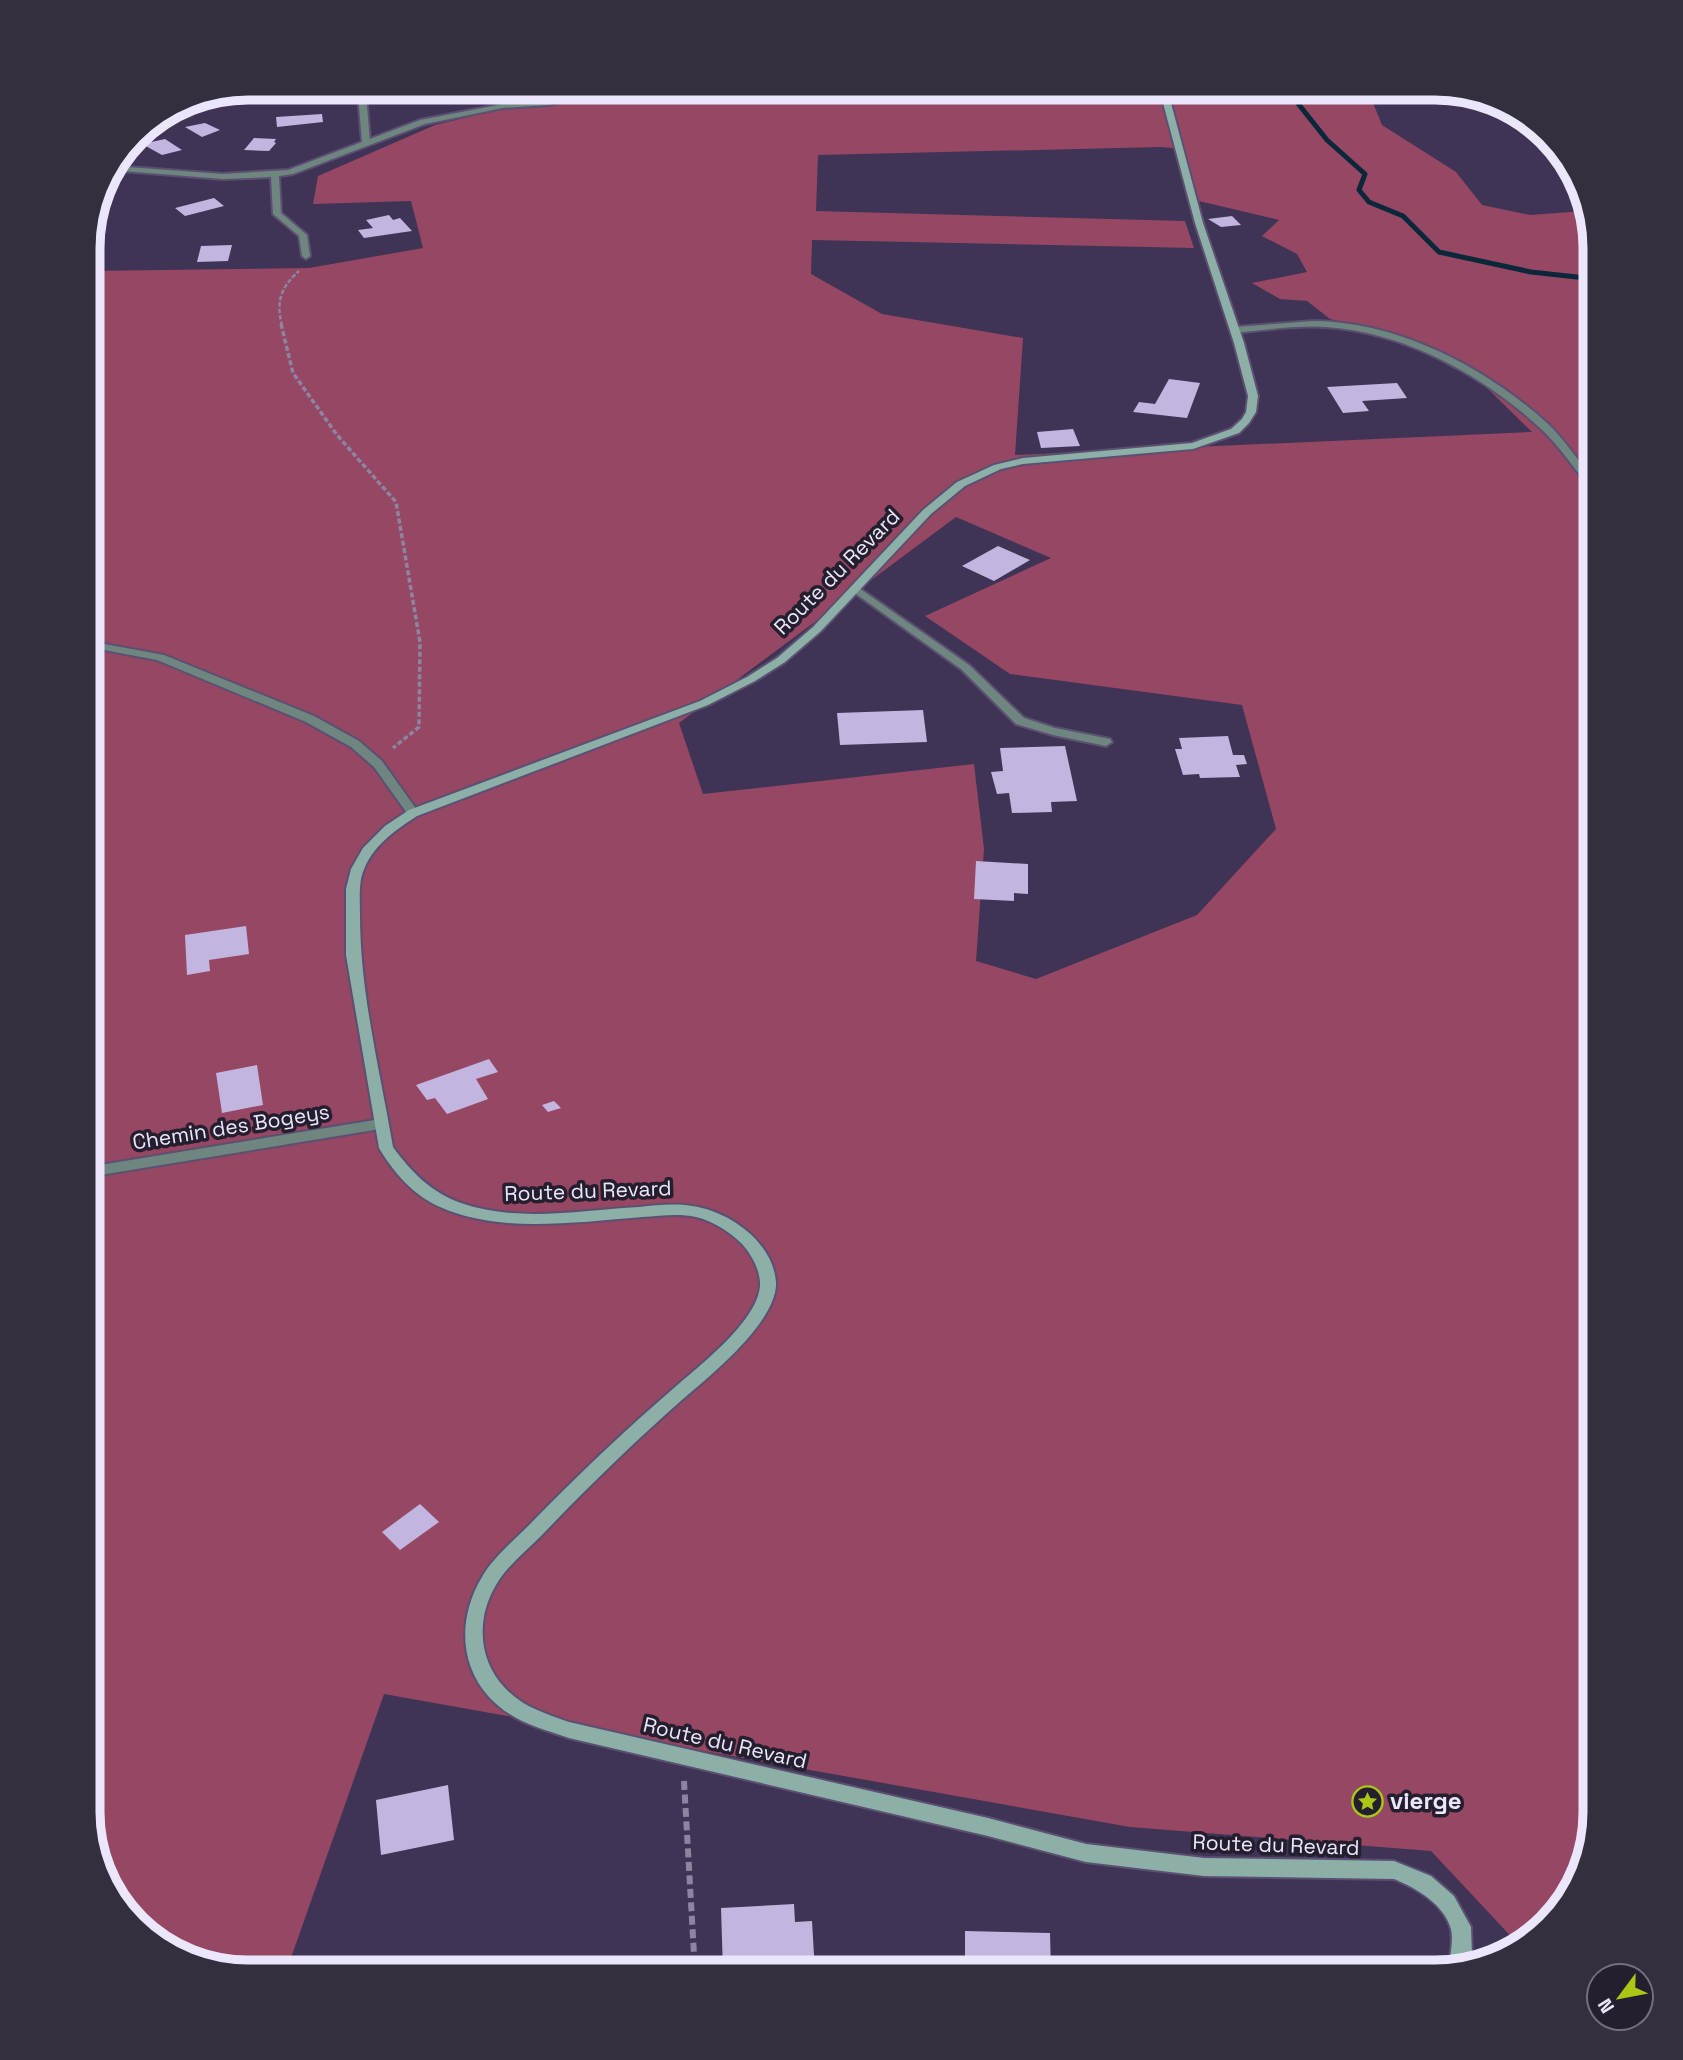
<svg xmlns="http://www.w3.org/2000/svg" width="1683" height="2060" viewBox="0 0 1683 2060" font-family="'Space Grotesk',sans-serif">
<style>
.green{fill:#964763;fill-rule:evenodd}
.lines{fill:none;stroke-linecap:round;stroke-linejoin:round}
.stream{stroke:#0b283a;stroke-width:5}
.building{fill:#c2b5df}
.service-casing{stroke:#5b5071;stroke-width:4}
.minor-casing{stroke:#5b5071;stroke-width:4}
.secondary-casing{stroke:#5b5071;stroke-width:4}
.path-far2{stroke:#8d84a1;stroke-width:2.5;stroke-dasharray:4.5 2;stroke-linecap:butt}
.path-far1{stroke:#8d84a1;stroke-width:3.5;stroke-dasharray:5 2.5;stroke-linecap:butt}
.path{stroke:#8d84a1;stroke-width:6;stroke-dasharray:9 4.5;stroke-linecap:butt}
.service{fill:#6f8680;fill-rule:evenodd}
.minor{fill:#6f8680;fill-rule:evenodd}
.secondary{fill:#8cb0a7;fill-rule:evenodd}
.labels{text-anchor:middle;stroke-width:7;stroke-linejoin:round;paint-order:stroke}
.street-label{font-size:21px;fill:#ece6fc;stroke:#241e2e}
.near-poi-label{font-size:24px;font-weight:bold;fill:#ece6fc;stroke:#241e2e;text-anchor:start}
.rim{fill:none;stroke:#ece6fc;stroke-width:9}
</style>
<rect width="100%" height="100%" fill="#3f3356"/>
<g class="green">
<polygon points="248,88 324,88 318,101 186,100"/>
<path d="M522,88H1367L1382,125L1456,172L1482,205L1530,215L1584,211L1595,248V468L1585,469L1595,488V1812L1574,1892L1524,1945L1520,1946L1431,1851L1130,1827L384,1694L286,1972H248L168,1951L115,1901L88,1812V271L309,268L423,248L411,201L313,204L318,176L435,125L534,101ZM1161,147L1184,149L1199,201L1279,220L1262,236L1297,254L1307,272L1252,283L1280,299L1307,301L1330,319L1400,336L1484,385L1532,432L1015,455L1023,338L882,314L811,274L812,240L1194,248L1185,221L816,211L818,155ZM956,517L1051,558L925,616L1010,674L1242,705L1276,829L1197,915L1036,979L976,961L984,849L974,764L703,794L679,723Z"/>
</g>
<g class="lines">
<polyline class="stream" points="1304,88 1296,101 1327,140 1365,174 1359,190 1369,202 1403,216 1439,252 1531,272 1595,279"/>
</g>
<g class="building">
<polygon points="403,88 434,88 436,95 406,98"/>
<polygon points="322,114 323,122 277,127 276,117"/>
<polygon points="205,123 220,130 202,137 185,127"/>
<polygon points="254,138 276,139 274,142 276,143 269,151 244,150"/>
<polygon points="165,139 182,150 162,155 142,144"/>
<polygon points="214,198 224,206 185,216 175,208"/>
<polygon points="389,215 393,220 400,218 412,231 364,238 358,230 373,228 366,220"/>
<polygon points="1232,216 1241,225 1221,227 1208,219"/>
<polygon points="232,245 228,261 197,262 201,246"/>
<polygon points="1169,379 1200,383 1187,418 1133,412 1139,402 1155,404"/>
<polygon points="1397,383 1407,398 1362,401 1369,411 1343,413 1327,387"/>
<polygon points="1073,429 1080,446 1041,448 1037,432"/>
<polygon points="998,546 1030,560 994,581 962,566"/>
<polygon points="923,710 927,742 840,745 837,713"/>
<polygon points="1228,736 1233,755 1244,755 1247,764 1236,765 1240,777 1200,778 1199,774 1183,775 1175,749 1182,749 1179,738"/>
<polygon points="1065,746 1077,801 1051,802 1052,812 1012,813 1009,793 997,794 991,772 1003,771 1000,748"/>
<polygon points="976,861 1028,864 1028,894 1014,893 1014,901 974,899"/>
<polygon points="246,926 249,954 209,960 210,971 187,975 185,935"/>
<polygon points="489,1059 498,1072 476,1079 488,1099 447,1114 435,1098 427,1100 416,1085"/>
<polygon points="257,1065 263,1105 222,1113 216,1073"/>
<polygon points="554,1101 561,1108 548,1112 542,1105"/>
<polygon points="420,1504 439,1522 400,1550 382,1532"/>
<polygon points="448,1785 454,1840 381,1855 376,1800"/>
<polygon points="794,1904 795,1922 812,1921 815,1972 723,1972 721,1908"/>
<polygon points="965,1931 1050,1933 1051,1972 965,1972"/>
</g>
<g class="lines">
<defs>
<g id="service">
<polygon points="362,92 366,94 370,142 366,144 362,142 358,94"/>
<path d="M1314,321C1399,322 1485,367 1547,423C1565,440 1579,462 1595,481V490L1591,489C1574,469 1560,446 1540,428C1483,375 1404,332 1326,327C1296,325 1265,330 1235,333L1230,330L1235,327Z"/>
<polygon points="856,586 969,665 1024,718 1055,728 1110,739 1112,742 1106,746 1053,735 1016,724 961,669 852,591 851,589"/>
</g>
<g id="minor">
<polygon points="609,88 622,88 549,105 503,108 425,124 293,174 279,176 281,213 307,235 310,256 306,259 302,256 299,236 273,214 271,177 223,179 110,170 113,166 223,174 288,170 420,120 503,104 549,101"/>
<polygon points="88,641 164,655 314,716 359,741 382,761 419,813 413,817 409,816 374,767 351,747 306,722 157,660 88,647"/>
<polygon points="381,1119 388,1124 386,1128 88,1177 88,1167"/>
</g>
<path id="secondary" d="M1159,88H1167L1203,223L1244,343L1258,396L1256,412L1249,423L1239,433L1193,449L1023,464L1001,469L965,486L931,514L821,631L785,662L755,681L708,705L417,816C397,829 375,844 365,867C358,881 360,899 360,915C360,993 380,1071 393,1147C411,1172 432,1193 461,1203C518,1223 582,1210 639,1207C657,1205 675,1203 692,1206C729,1211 773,1242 776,1282C778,1321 710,1376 683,1399C634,1442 587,1488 542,1535C527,1550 506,1567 496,1585C476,1618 478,1660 505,1688C523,1707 544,1713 569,1722L988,1818L1086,1844L1204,1858L1394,1861L1431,1876L1454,1896L1471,1927L1472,1956L1470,1962L1450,1968C1449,1956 1454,1942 1451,1929C1444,1904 1416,1888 1394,1879L1204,1876L1086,1862L988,1836L569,1738C539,1728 511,1721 489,1697C458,1663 459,1615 482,1577C494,1556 517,1538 533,1521C578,1475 625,1430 674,1388C699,1366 762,1318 760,1282C759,1268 751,1254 742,1244C730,1232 713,1221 696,1217C678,1213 660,1216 642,1217C606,1220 570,1224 534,1224C503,1224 469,1220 440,1207C413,1195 394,1173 379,1148L346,955V889L351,869L363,848L385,826L409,810L700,701L747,677L777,658L813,627L923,510L957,482L994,465L1023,458L1192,443L1231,429L1242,419L1246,412L1248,396L1234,343L1195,223Z"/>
</defs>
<use href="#service" class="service-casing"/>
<use href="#minor" class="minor-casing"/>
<use href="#secondary" class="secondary-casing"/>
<path class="path-far2" d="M282,326C276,302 280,288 299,271"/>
<polyline class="path-far1" points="281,324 293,373 337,435 396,502 420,642 419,727 393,748"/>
<polyline class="path" points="684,1781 695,1972"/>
<use href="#service" class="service"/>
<use href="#minor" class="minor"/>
<use href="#secondary" class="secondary"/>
</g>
<defs>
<symbol id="sight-ring" viewBox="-11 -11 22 22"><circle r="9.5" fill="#241e2e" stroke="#abc615" stroke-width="1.5"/><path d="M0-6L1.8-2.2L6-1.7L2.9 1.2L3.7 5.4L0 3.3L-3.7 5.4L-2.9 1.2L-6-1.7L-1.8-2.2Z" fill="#abc615"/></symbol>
</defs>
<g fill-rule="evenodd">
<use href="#sight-ring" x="1350" y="1784" width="35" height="35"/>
</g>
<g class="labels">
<g class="street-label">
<text transform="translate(837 572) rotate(-45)" y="7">Route du Revard</text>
<text transform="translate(231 1127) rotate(-9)" y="7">Chemin des Bogeys</text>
<text transform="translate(588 1191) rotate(-2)" y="7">Route du Revard</text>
<text transform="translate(725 1743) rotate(13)" y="7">Route du Revard</text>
<text transform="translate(1276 1845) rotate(2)" y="7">Route du Revard</text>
</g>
<g class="near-poi-label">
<text x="1390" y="1809">vierge</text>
</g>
</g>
<path d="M0 0H1683V2060H0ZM248 100H1435A148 148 0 0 1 1583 248V1812A148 148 0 0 1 1435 1960H248A148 148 0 0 1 100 1812V248A148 148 0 0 1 248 100Z" fill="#342e3e" fill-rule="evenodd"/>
<path class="rim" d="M248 100H1435A148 148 0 0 1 1583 248V1812A148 148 0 0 1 1435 1960H248A148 148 0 0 1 100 1812V248A148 148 0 0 1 248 100Z"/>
<g transform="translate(1620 1997) rotate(238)"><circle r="33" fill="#241e2e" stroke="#746e80" stroke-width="2"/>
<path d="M0-5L12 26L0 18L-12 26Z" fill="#abc615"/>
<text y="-10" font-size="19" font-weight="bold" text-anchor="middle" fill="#ece6fc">N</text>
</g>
</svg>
